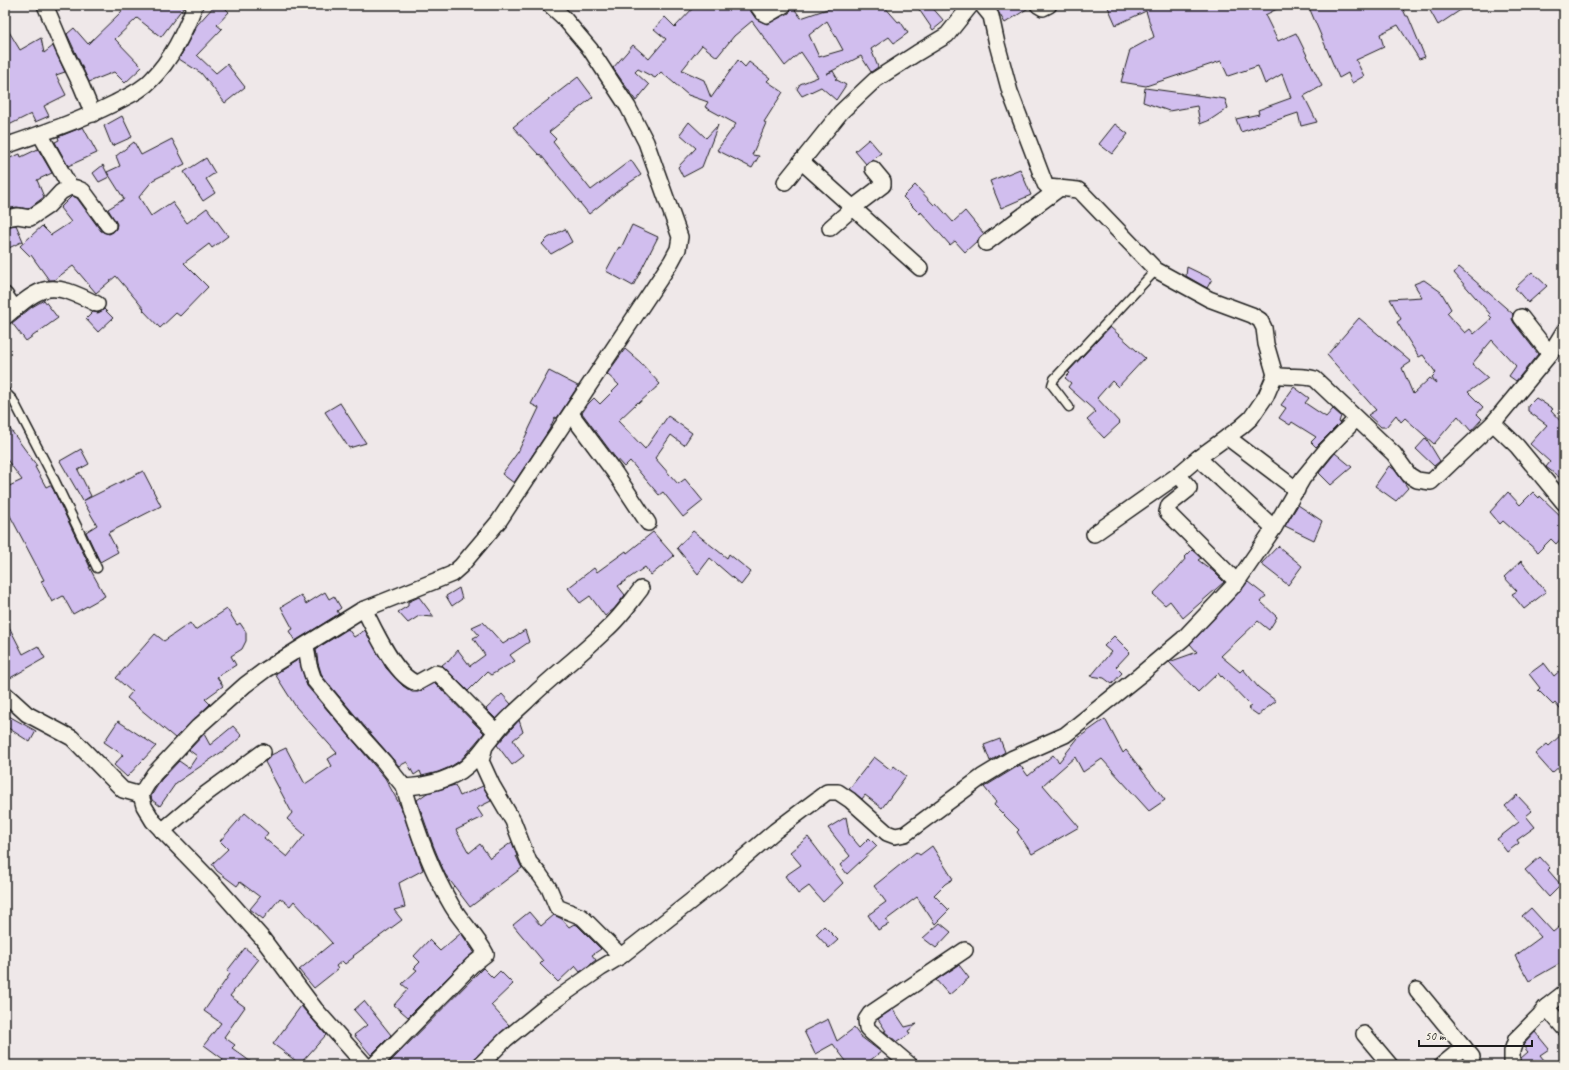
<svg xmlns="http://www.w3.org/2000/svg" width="1569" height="1070" viewBox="0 0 1569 1070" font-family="Caveat,sans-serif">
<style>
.building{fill:#d1beee;stroke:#1c1c1c;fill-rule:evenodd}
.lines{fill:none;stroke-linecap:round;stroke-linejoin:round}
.lane-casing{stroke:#1c1c1c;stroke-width:11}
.street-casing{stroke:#1c1c1c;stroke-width:18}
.lane{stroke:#f7f3e8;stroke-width:8}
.street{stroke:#f7f3e8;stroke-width:15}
</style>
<rect width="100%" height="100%" fill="#efe8e9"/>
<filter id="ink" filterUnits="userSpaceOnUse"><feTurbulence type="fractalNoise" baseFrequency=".025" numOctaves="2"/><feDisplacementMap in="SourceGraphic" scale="8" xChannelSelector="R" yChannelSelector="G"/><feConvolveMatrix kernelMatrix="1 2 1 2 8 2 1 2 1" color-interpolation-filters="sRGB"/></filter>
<g filter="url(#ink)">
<g class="building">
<polygon points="127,5 185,5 161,37 137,18 115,39 142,67 125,83 114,72 89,82 67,34 74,28 88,44 120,13"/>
<polygon points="215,5 222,5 229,12 217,25 222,29 197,55 216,73 227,64 245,87 225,103 201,73 179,59 197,25"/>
<path d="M696,5H748L750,10L756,19L767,24L789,13L793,7L801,18L839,5H883L898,22L900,21L908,33L894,43L889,37L871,49L878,67L871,72L861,56L826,74L833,71L837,78L835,79L846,85L836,100L821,87L802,96L797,89L800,84L818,77L801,52L785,66L752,21L734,36L717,57L702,45L682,70L704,80L711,98L738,60L745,67L749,62L770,78L767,81L783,92L764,122L766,123L752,155L759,156L752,168L717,150L736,124L705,107L708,102L688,95L661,72L655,78L638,69L635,72L649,85L636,101L613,68L633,45L649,59L666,39L654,29L665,17L675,27ZM827,21L843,50L819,57L809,35Z"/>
<polygon points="916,5 930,5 944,21 933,30"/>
<polygon points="994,5 1029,5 1030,7 1005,23"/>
<polygon points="1107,5 1285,5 1265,15 1278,41 1296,33 1322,86 1304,96 1317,122 1301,126 1298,113 1241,132 1236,119 1259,114 1258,110 1291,98 1282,74 1265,84 1258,66 1228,76 1221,61 1146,86 1121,82 1130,50 1154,37 1146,11 1116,25"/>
<polygon points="1308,5 1401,5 1406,16 1408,16 1425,57 1419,59 1398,25 1380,34 1384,47 1356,60 1364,76 1352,83 1348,73 1339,78"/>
<polygon points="1427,5 1468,5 1438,25"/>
<polygon points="5,25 20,50 41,38 44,53 53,46 65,72 56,75 66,95 44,106 49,116 35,122 31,114 9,125 5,118"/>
<polygon points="578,77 593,97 549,132 556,139 553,142 591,190 631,160 641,175 620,189 589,214 540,154 539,155 513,127"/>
<polygon points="1145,88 1225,99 1228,108 1210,120 1200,124 1197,106 1169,111 1143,102"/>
<polygon points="122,116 132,137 112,146 104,126"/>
<polygon points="689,122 706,138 718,125 702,167 683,177 678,167 696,148 680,134"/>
<polygon points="1115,124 1128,134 1112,154 1099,144"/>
<polygon points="83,127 97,153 68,166 55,142 59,140 58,137"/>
<polygon points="172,139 185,164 153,180 139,197 151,216 172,202 187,223 207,208 228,236 212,248 209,244 184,263 208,287 180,316 176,313 160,328 143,310 144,309 116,276 96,293 73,266 54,280 49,280 31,255 30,256 20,246 42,226 51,235 71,222 60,208 72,196 77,198 101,231 109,234 113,232 116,229 117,224 108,209 124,199 107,172 120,166 116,156 134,142 141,155"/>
<polygon points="869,139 881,153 866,164 855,151"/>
<polygon points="38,149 52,173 37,180 44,197 28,209 17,207 5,209 5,160 20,154 21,157"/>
<polygon points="206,158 215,173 206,179 215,193 203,201 184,172"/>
<polygon points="103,165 109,177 99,182 93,173"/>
<polygon points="1020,169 1031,195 1001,208 990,181"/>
<polygon points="915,185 934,205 936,203 953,222 965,211 984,234 977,241 965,252 955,241 950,245 921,212 920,214 903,197"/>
<polygon points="16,225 23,241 5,250 5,227"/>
<polygon points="632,225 658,237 633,286 606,271 619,247 621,248"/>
<polygon points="565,229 572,242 551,254 542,244 548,238"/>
<polygon points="1187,267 1212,279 1207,288 1186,276"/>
<polygon points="1459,267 1513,314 1512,319 1514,323 1538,354 1516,381 1509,376 1516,366 1492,340 1472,364 1488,378 1468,392 1483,407 1477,414 1482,419 1471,431 1458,416 1434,444 1405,418 1401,422 1396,415 1386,427 1381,427 1368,415 1376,410 1327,355 1359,318 1411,362 1402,368 1413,394 1430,378 1436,383 1432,377 1436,373 1423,355 1419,357 1397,322 1401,319 1390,299 1422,297 1414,284 1424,280 1441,292 1451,309 1447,313 1465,333 1470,329 1474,334 1492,318 1489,315 1490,314 1454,273"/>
<polygon points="1532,272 1547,286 1528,303 1515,288"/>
<polygon points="44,300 58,318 26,341 12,323 32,307"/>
<polygon points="104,309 113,318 98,332 86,319 93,312 98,313"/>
<polygon points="1110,327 1145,358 1118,387 1112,381 1097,398 1120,423 1104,438 1087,420 1096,412 1068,387 1071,383 1065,378 1070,373 1068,372"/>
<polygon points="625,349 640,362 660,384 639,403 638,402 618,421 645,449 668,416 692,433 684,445 671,435 655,458 678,484 685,479 703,501 683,517 663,492 659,495 630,461 624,467 614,456 582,413 588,404 594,398 600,404 619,385 607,374"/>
<polygon points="549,371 578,386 557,418 555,417 549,430 514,483 502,474 518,452 539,408 531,404"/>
<polygon points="1294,387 1309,398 1305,403 1326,417 1333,409 1341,416 1339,422 1340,423 1316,447 1311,442 1316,437 1292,422 1290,425 1279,418 1286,408 1281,405"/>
<polygon points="1536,398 1553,409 1551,411 1564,425 1564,481 1546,467 1550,462 1530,444 1547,425 1528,411 1528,406"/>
<polygon points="340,403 366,443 349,448 325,412"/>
<polygon points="5,422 37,466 35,467 46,487 50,485 53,489 90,567 89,567 105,596 73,614 63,596 52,602 41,581 44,580 5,506 5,488 22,480 5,457"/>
<polygon points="1426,438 1440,461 1434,466 1416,449"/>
<polygon points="81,449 89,464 78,470 91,496 83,501 60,461"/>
<polygon points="1335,453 1352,467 1331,485 1319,473"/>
<polygon points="1389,466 1394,469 1408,488 1396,501 1375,486"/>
<polygon points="143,471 161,506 108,533 118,552 100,562 86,532 97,525 83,501"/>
<polygon points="1508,492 1520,505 1533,492 1539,498 1540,496 1564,519 1564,535 1556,544 1551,539 1538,552 1503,521 1500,524 1490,512"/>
<polygon points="1298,505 1322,521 1314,540 1285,526"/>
<polygon points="693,531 727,558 729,554 751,572 741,585 710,558 698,574 677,548"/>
<polygon points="653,532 674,556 651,575 645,567 618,586 625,595 614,609 605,616 590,596 580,603 568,588 594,568 597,572 626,551 627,553"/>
<polygon points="1278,546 1302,566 1288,585 1261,564"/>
<polygon points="1192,550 1201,558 1198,560 1213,571 1224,582 1183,618 1170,601 1165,605 1153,594 1174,572 1186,558 1185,557"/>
<polygon points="1521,561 1546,592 1524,609 1512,594 1517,591 1504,577"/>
<polygon points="1248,582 1266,596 1261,602 1277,617 1269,630 1258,621 1221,656 1240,672 1243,669 1258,687 1276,701 1258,715 1248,708 1251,706 1222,676 1221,677 1218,673 1198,692 1169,662 1197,652 1190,644"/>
<polygon points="459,588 462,599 452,606 446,596"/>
<polygon points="325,592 329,599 334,596 341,608 337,611 339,614 295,641 289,631 293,629 281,607 301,595 306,604"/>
<polygon points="419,597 434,617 419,616 408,623 398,612 408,606 408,602"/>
<polygon points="227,609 237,625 240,623 246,632 246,641 242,649 231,656 236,665 217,677 223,686 205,699 210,704 175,738 127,698 132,692 116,678 155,634 164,641 190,623 195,630"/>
<polygon points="5,619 23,654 38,646 45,658 5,681"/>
<polygon points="483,622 503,644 525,630 529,642 510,655 515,661 491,675 487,672 468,691 442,665 447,661 448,662 458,650 470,666 485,655 473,638 479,635 472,627"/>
<polygon points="348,629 354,637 365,630 386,668 403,686 412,692 418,692 435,683 484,733 461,760 450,767 438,772 422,776 420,771 414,775 407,762 399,766 365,727 322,676 318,663 316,649"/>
<polygon points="1114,636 1130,652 1116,667 1122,673 1112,684 1104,678 1091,676 1111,652 1104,646"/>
<polygon points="299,659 307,686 385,778 401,807 423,870 399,883 405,907 394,910 402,920 353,956 354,957 345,964 342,961 336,966 338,969 314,988 299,970 332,943 294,901 290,906 280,898 263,919 250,909 260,897 240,882 237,886 217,871 212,864 228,849 220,841 245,813 268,833 264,838 287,857 305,835 287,819 292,813 265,762 271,755 286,748 305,784 332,766 328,759 337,753 296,707 275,674"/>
<polygon points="1544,663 1554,676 1564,667 1564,714 1555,703 1553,705 1538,690 1540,688 1529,674"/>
<polygon points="502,694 511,704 496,719 486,709"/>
<polygon points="5,714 36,731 30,742 5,726"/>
<polygon points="1105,719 1123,753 1126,750 1165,800 1149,811 1102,759 1083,772 1075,757 1043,785 1079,827 1032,854 1017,832 1019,830 994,805 996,802 984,787 1020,765 1028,776 1053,755 1059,762 1078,738"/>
<polygon points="519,720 523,732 513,740 524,756 512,765 497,745"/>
<polygon points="118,721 156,746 127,777 114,765 123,755 104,742"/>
<polygon points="233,726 242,736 229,747 176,783 160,806 152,800 151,796 161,780 179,761 189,768 197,756 189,750 204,734 210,745"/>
<polygon points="1564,732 1564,762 1552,773 1535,754 1547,744 1549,746"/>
<polygon points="1000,739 1005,752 990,761 984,745"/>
<polygon points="874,757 891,770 894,766 906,776 882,808 865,795 862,799 849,789"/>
<polygon points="455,785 460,796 483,786 491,801 477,808 483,817 456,830 469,853 480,844 490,858 512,842 517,856 516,856 522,868 470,907 445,874 433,845 417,800 427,793"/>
<polygon points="1517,795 1532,811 1526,816 1535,827 1517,840 1519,843 1507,852 1497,839 1519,822 1505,806"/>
<polygon points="846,817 849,834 860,847 869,838 877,846 847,874 840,865 850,856 828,828"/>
<polygon points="808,837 843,883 823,902 809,886 798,894 785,876 801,865 790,852"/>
<polygon points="932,846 953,879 945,884 934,895 949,910 935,924 917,897 886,920 889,924 878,930 868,915 886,902 874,886 916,852 920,855"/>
<polygon points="1540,857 1550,868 1548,870 1561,885 1549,897 1525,870"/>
<polygon points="1531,908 1553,932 1564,923 1564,961 1529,981 1515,956 1541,937 1522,916"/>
<polygon points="529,912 541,926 554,915 562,919 569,927 574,924 577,925 601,949 592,955 596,960 580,972 575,966 558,982 540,964 543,961 513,925"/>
<polygon points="940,923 951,932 936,948 923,938"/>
<polygon points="824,926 838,940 829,948 816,934"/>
<polygon points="461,933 474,952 466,959 408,1017 394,1005 408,989 402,984 417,970 414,968 420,962 414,956 429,940 440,951"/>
<polygon points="245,948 259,959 230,996 245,1007 224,1037 235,1045 232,1048 255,1065 219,1065 223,1059 204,1045 221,1023 204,1011 230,974 227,971"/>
<polygon points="959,965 969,978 949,995 936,980"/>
<polygon points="483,968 493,978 500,971 513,984 491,1005 509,1025 474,1059 471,1064 470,1065 387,1065"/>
<polygon points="364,1001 391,1035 371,1055 354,1035 367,1025 354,1010"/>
<polygon points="301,1006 326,1035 300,1064 273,1044"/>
<polygon points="893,1009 905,1027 917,1024 908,1031 910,1034 897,1042 884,1031 886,1031 878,1019"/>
<polygon points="828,1019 837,1041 854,1028 860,1036 881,1052 864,1065 849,1065 833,1044 815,1054 804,1031"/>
<polygon points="1535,1032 1549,1049 1540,1055 1548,1065 1521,1065 1521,1058 1528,1052 1523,1046 1524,1044"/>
</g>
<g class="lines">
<defs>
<g id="lane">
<polyline points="5,392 13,400 54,479 97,568"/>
<polyline points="1069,407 1052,385 1054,379 1156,270"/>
</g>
<g id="street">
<polyline points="45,5 64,50 81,85 93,114"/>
<polyline points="757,5 763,13 767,15 784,5"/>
<path d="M982,5L991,16L997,44L1010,92L1045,184L1048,187L1078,190L1082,193L1156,270L1209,299L1252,315L1260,320L1264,328L1266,344L1275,375C1289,378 1302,375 1315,379L1394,454L1409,475L1417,480L1431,482L1493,423L1550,354L1564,331"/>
<polyline points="1038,5 1043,8 1049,5"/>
<polyline points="40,134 70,187"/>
<path d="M5,146C43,133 79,121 115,103C128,96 141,91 151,80C172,59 184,33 195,5"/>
<polyline points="801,161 920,268"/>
<polyline points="785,182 841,112 875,80 917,53 947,35 971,5"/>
<polyline points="5,218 18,216 30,218 48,206 61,192 70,187 76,188 83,191 108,225"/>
<polyline points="830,228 854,207 883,185 883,181 873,169"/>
<polyline points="986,243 1060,188"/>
<polyline points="5,295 15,309"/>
<path d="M5,317C44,284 49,280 97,304"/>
<polyline points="1521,317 1550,354"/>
<polyline points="571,414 615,473 648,523"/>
<polyline points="1493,423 1517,446 1564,503"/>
<polyline points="1227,437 1297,490"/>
<polyline points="1198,458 1274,528"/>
<polyline points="1178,475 1189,487 1189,489 1169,505 1167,512 1237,582"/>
<polyline points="1094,534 1178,475 1198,458 1241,427 1251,418 1266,396 1275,375"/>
<path d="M364,609C374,629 396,678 417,683L435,673L439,674L496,732"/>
<path d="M306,646L309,665L314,680L358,733L384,762L404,787C425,786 443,782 461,771C477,760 485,745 497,731C506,720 517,710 527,701C552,676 581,655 606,630C620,618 630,603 641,589"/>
<polyline points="5,694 27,714 72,738 123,790 141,795"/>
<polyline points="484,750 481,761 492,785 513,821 529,862 540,875 549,888 557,907 582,917 621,956"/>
<polyline points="162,831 207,793 263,752"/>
<polyline points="1417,990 1472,1057"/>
<polyline points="1546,1007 1564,1028"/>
<polyline points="1364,1034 1390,1065"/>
<polyline points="365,1065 315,1009 262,938 216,886 153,821 144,806 141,795 146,786 154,774 198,727 245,685 265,670 360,611 440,579 452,574 461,566 499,521 671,262 678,249 680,237 646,142 628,107 590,49 563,17 550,5"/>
<path d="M374,1065L472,965L486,954C477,936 462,923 452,906C430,869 416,829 404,787"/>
<polyline points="480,1065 506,1039 544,1008 601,968 621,956 719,879 775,831 827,792 838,792 850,800 887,833 895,836 905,834 982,777 1013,758 1065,735 1140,675 1183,639 1237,582 1274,528 1303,478 1326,450 1356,419"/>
<polyline points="910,1065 871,1032 867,1028 866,1020 870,1014 965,950"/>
<polyline points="1442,1065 1464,1047"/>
<polyline points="1512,1065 1512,1051 1516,1039 1540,1015 1546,1007 1564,993"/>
</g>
</defs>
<use href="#lane" class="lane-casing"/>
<use href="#street" class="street-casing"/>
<use href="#lane" class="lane"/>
<use href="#street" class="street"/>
</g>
</g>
<rect width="1569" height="1070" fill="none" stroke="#f7f3e8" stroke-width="20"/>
<rect x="10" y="10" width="1549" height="1050" fill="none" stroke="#1c1c1c" stroke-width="1.5" filter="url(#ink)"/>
<path d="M1419 1040v6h113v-6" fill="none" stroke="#1c1c1c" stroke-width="2"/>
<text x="1425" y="1040" font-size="12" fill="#1c1c1c" stroke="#f7f3e8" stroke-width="3" paint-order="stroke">50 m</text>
</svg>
